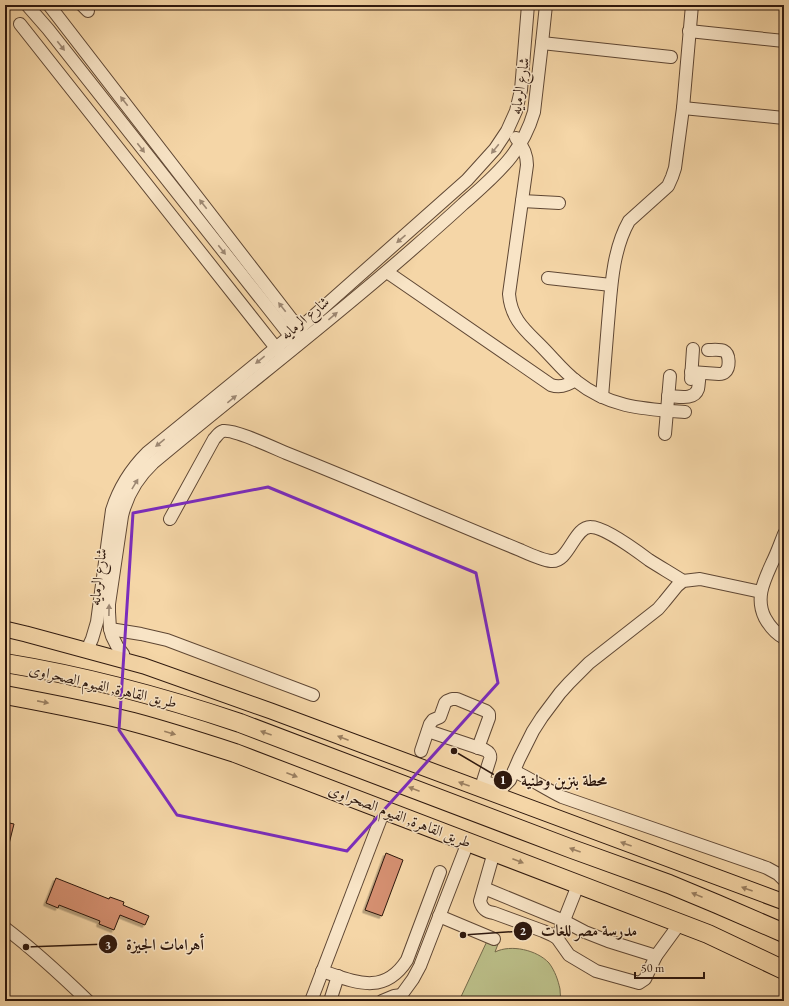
<svg xmlns="http://www.w3.org/2000/svg" width="789" height="1006" viewBox="0 0 789 1006" font-family="'EB Garamond',Amiri,serif">
<style>
.garden{fill:#bbbe88;stroke:#746a4a}
.building{fill:#d48f70;stroke:#2d170d;filter:url(#shadow)}
.lines{fill:none;stroke-linecap:round;stroke-linejoin:round}
.minor-casing{stroke:#5f4734;stroke-width:14}
.major-casing{stroke:#2d170d;stroke-width:17}
.highway-casing{stroke:#2d170d;stroke-width:20}
.minor{stroke:#f8e4c6;stroke-width:12}
.major{stroke:#f5d6a7;stroke-width:15}
.highway{stroke:#f5d6a7;stroke-width:18}
.oneway{fill:#9d8873}
.oneway2{fill:#9b8062}
.marked{fill:none;stroke:#7b2cbf;stroke-width:3;stroke-linejoin:round}
.labels{text-anchor:middle;stroke-width:3;stroke-linejoin:round;paint-order:stroke}
.street-label{font-size:15px;fill:#2d170d;stroke:#f8e4c6}
.leader{fill:none;stroke:#2d170d;stroke-width:1.5}
.callout-dot{fill:#2d170d;stroke:#f8e4c6;stroke-width:1.5}
.mark-label{font-size:12px;text-anchor:middle;font-weight:bold;fill:#fff}
.callout-label{font-size:16px;text-anchor:middle;font-weight:bold;fill:#2d170d;stroke:#f8e4c6;stroke-width:3;stroke-linejoin:round;paint-order:stroke}
</style>
<defs>
<filter id="shadow"><feDropShadow dx="-2.5" dy="2.5" stdDeviation="0" flood-color="#0004"/></filter>
</defs>
<rect width="100%" height="100%" fill="#f5d6a7"/>
<filter id="stains"><feTurbulence type="fractalNoise" baseFrequency=".005" numOctaves="4"/><feColorMatrix values="0 0 0 0 .2 0 0 0 0 .09 0 0 0 0 .02 0 0 0 .5 -.17"/></filter>
<radialGradient id="worn" r=".72"><stop offset=".6" stop-color="#630" stop-opacity="0"/><stop offset="1" stop-color="#630" stop-opacity=".3"/></radialGradient>
<path class="garden" d="M488,939L498,944L495,952C511,944 537,950 549,963C555,971 558,980 560,989C560,993 561,997 560,1001H459Z"/>
<g class="building">
<polygon points="5,822 14,824 8,848 5,848"/>
<polygon points="386,853 403,860 382,916 365,910"/>
<polygon points="56,878 109,899 110,897 124,902 123,905 149,916 145,925 120,915 114,930 99,924 100,921 59,905 58,908 46,903"/>
</g>
<g class="lines">
<defs>
<g id="minor">
<polyline points="27,5 48,29 295,342"/>
<polyline points="49,5 303,334"/>
<polyline points="82,5 88,11"/>
<polyline points="20,24 280,353"/>
<polyline points="689,31 784,41"/>
<polyline points="542,43 671,57"/>
<polyline points="683,108 784,118"/>
<path d="M516,138C523,146 527,154 527,165L509,294C511,319 525,330 541,346C553,358 563,371 576,381C610,408 644,409 685,412"/>
<polyline points="522,201 559,203"/>
<path d="M387,272L551,385C560,388 567,386 575,380"/>
<polyline points="548,278 611,285"/>
<path d="M691,372L719,374C722,374 723,374 725,372C730,368 730,354 724,351C720,349 713,350 708,350"/>
<polyline points="691,379 693,349"/>
<path d="M668,396C677,396 694,401 698,389C699,384 699,378 700,373"/>
<path d="M602,397C604,373 606,348 608,323C611,290 612,251 629,221L668,186L672,177L675,168L683,108L692,5"/>
<polyline points="665,434 670,376"/>
<path d="M170,519L214,439C217,436 219,432 223,431C234,429 274,448 286,453C364,484 442,518 520,550C529,554 542,560 551,561C569,563 574,526 591,527C604,527 637,551 649,560C660,567 672,574 683,581"/>
<path d="M784,534C780,544 777,553 772,563C764,581 755,598 765,618C770,627 775,633 784,638"/>
<polyline points="110,629 141,634 167,640 313,695"/>
<path d="M87,650L92,639L97,622L112,510C119,488 130,470 147,453L299,329L467,180L495,149L507,131L516,111L521,90L528,5"/>
<path d="M124,660L123,654L117,646L112,636L110,629L109,612V604L122,516C127,495 137,478 153,463C240,390 331,321 416,246C432,232 448,218 463,204C480,189 497,175 511,157C522,143 529,129 534,112L542,43L546,5"/>
<path d="M428,731L485,750C489,752 491,755 490,759L483,781L502,788"/>
<polyline points="421,751 430,724 433,720 440,717 445,703 447,701 452,699 457,699 486,711 489,714 489,718 478,748"/>
<path d="M514,771C531,779 546,789 562,797L767,868L778,874L784,880"/>
<polyline points="497,796 502,788 510,780 519,759 533,731 542,717 560,693 569,683 589,663 658,609 664,602 677,586 683,581 700,579 761,592"/>
<path d="M494,852L480,901C482,909 486,912 494,913L543,931L552,935L557,938L569,955L596,971L639,983L645,979L656,956L680,923"/>
<polyline points="484,888 564,921 585,932 608,941 656,956"/>
<polyline points="439,916 494,939"/>
<path d="M5,928C34,950 61,975 88,1001"/>
<polyline points="557,938 578,885"/>
<path d="M322,971C355,982 384,996 407,960L440,872"/>
<polyline points="311,1001 384,810"/>
<polyline points="330,1001 338,976"/>
<polyline points="382,1001 394,996 402,995"/>
<polyline points="397,1001 413,979 420,966 468,842"/>
</g>
<polyline id="major" points="5,629 26,634 144,666 271,711 784,902"/>
<g id="highway">
<path d="M5,663C85,676 163,697 240,723L572,849L669,884L717,904L784,933"/>
<path d="M5,695C48,703 91,711 133,722C167,731 201,742 235,753L708,934L784,970"/>
</g>
</defs>
<use href="#minor" class="minor-casing"/>
<use href="#major" class="major-casing"/>
<use href="#highway" class="highway-casing"/>
<use href="#minor" class="minor"/>
<use href="#major" class="major"/>
<use href="#highway" class="highway"/>
</g>
<defs><path id="oneway-solid" d="M-6-.8H1V-3.2L6.5 0L1 3.2V.8H-6Z"/></defs>
<g class="oneway">
<use href="#oneway-solid" transform="translate(61 46) rotate(52)"/>
<use href="#oneway-solid" transform="translate(124 101) rotate(-128)"/>
<use href="#oneway-solid" transform="translate(141 148) rotate(52)"/>
<use href="#oneway-solid" transform="translate(495 149) rotate(129)"/>
<use href="#oneway-solid" transform="translate(203 204) rotate(-128)"/>
<use href="#oneway-solid" transform="translate(401 239) rotate(139)"/>
<use href="#oneway-solid" transform="translate(222 250) rotate(52)"/>
<use href="#oneway-solid" transform="translate(282 307) rotate(-128)"/>
<use href="#oneway-solid" transform="translate(333 316) rotate(-40)"/>
<use href="#oneway-solid" transform="translate(260 360) rotate(141)"/>
<use href="#oneway-solid" transform="translate(232 399) rotate(-39)"/>
<use href="#oneway-solid" transform="translate(160 443) rotate(141)"/>
<use href="#oneway-solid" transform="translate(135 484) rotate(-59)"/>
<use href="#oneway-solid" transform="translate(109 610) rotate(-89)"/>
</g>
<g class="oneway2">
<use href="#oneway-solid" transform="translate(43 702) rotate(11)"/>
<use href="#oneway-solid" transform="translate(170 733) rotate(16)"/>
<use href="#oneway-solid" transform="translate(266 733) rotate(-160)"/>
<use href="#oneway-solid" transform="translate(343 738) rotate(-159)"/>
<use href="#oneway-solid" transform="translate(292 775) rotate(21)"/>
<use href="#oneway-solid" transform="translate(464 784) rotate(-160)"/>
<use href="#oneway-solid" transform="translate(414 789) rotate(-159)"/>
<use href="#oneway-solid" transform="translate(626 844) rotate(-160)"/>
<use href="#oneway-solid" transform="translate(575 850) rotate(-160)"/>
<use href="#oneway-solid" transform="translate(518 861) rotate(21)"/>
<use href="#oneway-solid" transform="translate(747 889) rotate(-160)"/>
<use href="#oneway-solid" transform="translate(697 895) rotate(-158)"/>
</g>
<path class="marked" d="M268,487L476,573L498,683L347,851L177,815L119,730L133,513Z"/>
<g class="labels">
<g class="street-label">
<text transform="translate(520 86) rotate(-81)" y="5">شارع الرمايه</text>
<text transform="translate(305 318) rotate(-40)" y="5">شارع الرمايه</text>
<text transform="translate(98 577) rotate(-83)" y="5">شارع الرمايه</text>
<text transform="translate(103 686) rotate(13)" y="5">طريق القاهرة, الفيوم الصحراوى</text>
<text transform="translate(400 816) rotate(21)" y="5">طريق القاهرة, الفيوم الصحراوى</text>
</g>
</g>
<path class="leader" d="M454 751L503 780M463 935L523 931M26 947L108 944"/>
<g class="callout-dot">
<circle cx="454" cy="751" r="4"/>
<circle cx="463" cy="935" r="4"/>
<circle cx="26" cy="947" r="4"/>
<circle cx="503" cy="780" r="10"/>
<circle cx="523" cy="931" r="10"/>
<circle cx="108" cy="944" r="10"/>
</g>
<g class="mark-label">
<text x="503" y="784">1</text>
<text x="523" y="935">2</text>
<text x="108" y="949">3</text>
</g>
<g class="callout-label">
<text x="564" y="786">محطة بنزين وطنية</text>
<text x="589" y="936">مدرسة مصر للغات</text>
<text x="165" y="950">أهرامات الجيزة</text>
</g>
<rect width="789" height="1006" fill="none" stroke="#f5d6a7" stroke-width="20"/>
<rect x="6" y="6" width="777" height="994" fill="none" stroke="#2d170d" stroke-width="2"/>
<rect x="10" y="10" width="769" height="986" fill="none" stroke="#2d170d"/>
<path d="M635 972v6h69v-6" fill="none" stroke="#2d170d" stroke-width="2"/>
<text x="641" y="972" font-size="12" fill="#2d170d" stroke="#f8e4c6" stroke-width="3" paint-order="stroke">50 m</text>
<rect width="100%" height="100%" filter="url(#stains)"/>
<rect width="100%" height="100%" fill="url(#worn)"/>
</svg>
